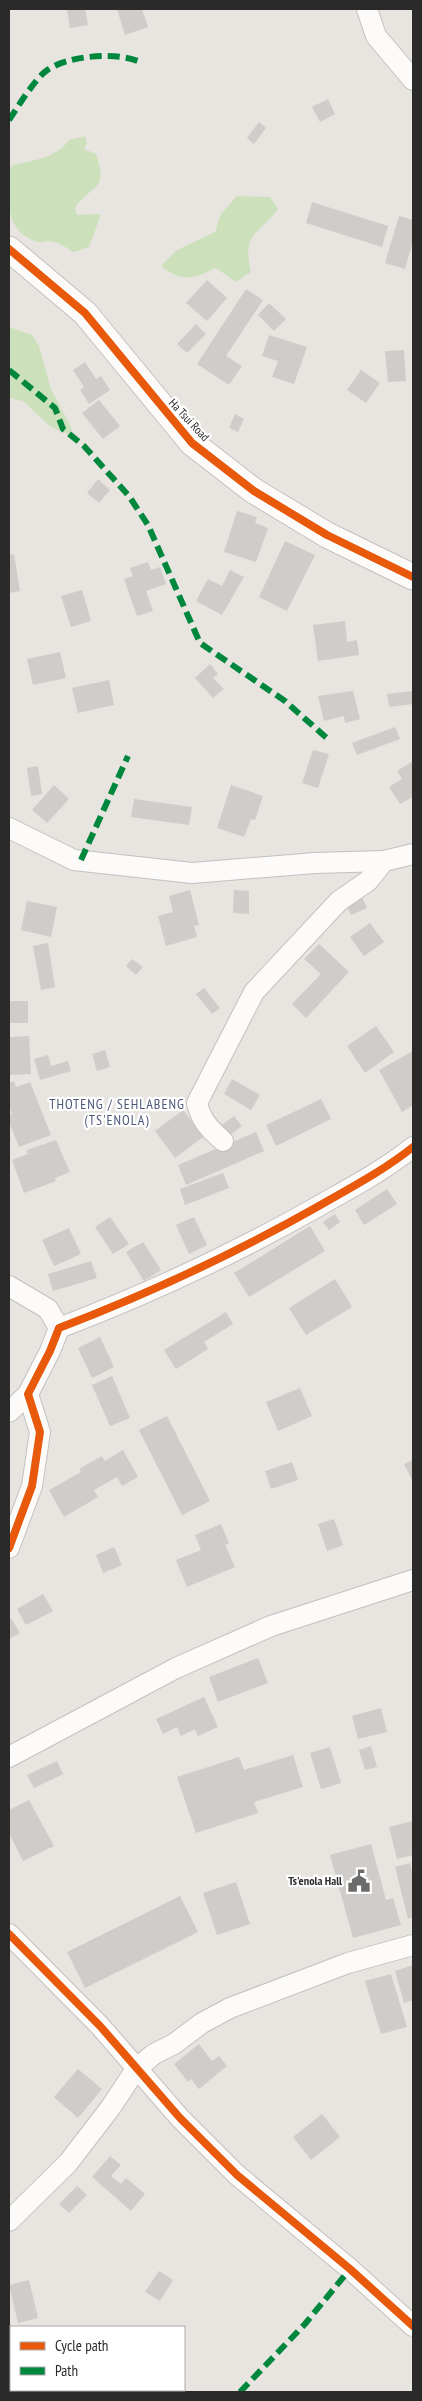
<svg xmlns="http://www.w3.org/2000/svg" width="422" height="2401" viewBox="0 0 422 2401" font-family="'PT Sans Narrow',sans-serif">
<style>
.green{fill:#cce1bb}
.building{fill:#cfccc9}
.lines{fill:none;stroke-linecap:round;stroke-linejoin:round}
.minor-casing{stroke:#c2c1c1;stroke-width:22}
.tertiary-casing{stroke:#c2c1c1;stroke-width:27}
.minor{stroke:#fcfbfa;stroke-width:20}
.tertiary{stroke:#fcfbfa;stroke-width:25}
.quiet{stroke:#00873e;stroke-width:6;stroke-dasharray:12 6;stroke-linecap:butt}
.cycleway-casing{stroke:#fff;stroke-width:11}
.cycleway{stroke:#e8590c;stroke-width:8}
.labels{text-anchor:middle;stroke-width:4.5;stroke-linejoin:round;paint-order:stroke}
.street-label{font-size:12px;fill:#2a2a2a;stroke:#fff}
.poi-label{font-size:12px;font-weight:bold;fill:#2a2a2a;stroke:#fff;text-anchor:end}
.neighbourhood-label{font-size:14px;letter-spacing:1px;fill:#4d5778;stroke:#fff}
</style>
<rect width="100%" height="100%" fill="#e8e4e0"/>
<g class="green">
<path d="M85,136L87,143L84,149L96,154C109,192 92,183 75,208L77,215L101,214L89,247L74,252C67,248 58,242 49,241C46,241 41,243 38,242C3,232 9,197 9,170L13,165C33,161 58,157 69,140Z"/>
<path d="M237,196L270,197L278,209C257,237 242,231 251,272L236,282L216,268C192,279 183,283 161,266L177,250L215,232L221,214Z"/>
<polygon points="9,327 32,335 39,346 51,389 71,427 72,436 51,427 23,401 9,398"/>
</g>
<g class="building">
<polygon points="67,9 85,9 88,25 70,28"/>
<polygon points="117,9 142,9 148,27 125,35"/>
<polygon points="328,99 335,114 320,122 312,107"/>
<polygon points="259,122 266,128 254,144 247,138"/>
<polygon points="312,202 388,226 382,247 306,223"/>
<polygon points="399,216 413,220 413,241 405,269 385,263"/>
<polygon points="207,280 227,298 207,321 186,303"/>
<polygon points="246,289 263,300 226,356 242,366 229,385 197,364"/>
<polygon points="269,303 286,319 274,331 258,315"/>
<polygon points="196,324 206,334 187,353 177,344"/>
<polygon points="269,335 307,347 294,384 272,377 278,361 262,356"/>
<polygon points="404,350 406,381 388,382 385,351"/>
<polygon points="85,362 96,379 101,376 110,390 89,404 80,390 84,387 73,370"/>
<polygon points="361,370 380,383 366,403 347,390"/>
<polygon points="99,400 120,426 103,439 82,413"/>
<polygon points="235,414 244,419 238,432 229,428"/>
<polygon points="98,479 110,490 99,503 87,493"/>
<polygon points="237,511 257,517 255,523 268,528 256,562 224,552"/>
<polygon points="285,541 315,555 287,611 259,597"/>
<polygon points="14,554 20,591 9,593 9,555"/>
<polygon points="148,562 151,570 160,567 166,584 146,591 153,611 137,616 124,579 133,576 130,568"/>
<polygon points="230,570 244,577 222,615 196,601 208,579 222,586"/>
<polygon points="82,590 91,621 71,627 61,596"/>
<polygon points="345,621 347,642 357,640 359,655 318,661 313,625"/>
<polygon points="60,652 66,678 33,685 27,659"/>
<polygon points="210,664 218,674 213,678 224,689 213,698 195,678"/>
<polygon points="109,680 114,705 78,713 72,688"/>
<polygon points="353,691 360,719 345,723 344,716 324,721 318,696"/>
<polygon points="413,691 413,704 389,707 387,694"/>
<polygon points="395,727 400,739 357,755 352,743"/>
<polygon points="313,750 329,754 318,788 302,783"/>
<polygon points="413,761 413,797 400,804 389,787 402,779 397,771"/>
<polygon points="38,766 42,794 31,796 27,768"/>
<polygon points="54,785 69,799 47,823 32,810"/>
<polygon points="231,785 263,796 255,820 251,819 244,837 217,828"/>
<polygon points="134,799 192,807 189,825 131,817"/>
<polygon points="190,890 199,925 194,926 197,937 166,946 158,916 173,912 169,896"/>
<polygon points="234,890 249,891 249,914 233,913"/>
<polygon points="359,891 367,908 351,915 343,899"/>
<polygon points="27,901 57,907 51,937 21,930"/>
<polygon points="370,923 384,942 364,956 350,937"/>
<polygon points="48,943 55,987 41,990 33,946"/>
<polygon points="319,944 349,972 306,1018 292,1004 321,974 304,959"/>
<polygon points="132,959 143,967 136,975 126,966"/>
<polygon points="204,988 220,1008 212,1014 196,994"/>
<rect x="10" y="1001" width="18" height="22"/>
<polygon points="376,1026 394,1052 365,1073 347,1046"/>
<polygon points="29,1036 31,1074 9,1075 9,1037"/>
<polygon points="105,1050 110,1067 97,1071 92,1054"/>
<polygon points="413,1051 413,1105 402,1112 379,1070"/>
<polygon points="48,1055 51,1066 68,1061 71,1071 40,1080 34,1059"/>
<polygon points="232,1079 260,1095 251,1110 224,1094"/>
<polygon points="14,1081 16,1087 30,1082 51,1135 19,1147 9,1122 9,1115 12,1114 9,1105 9,1083"/>
<polygon points="321,1099 331,1119 276,1146 266,1125"/>
<polygon points="183,1110 203,1137 175,1158 155,1131"/>
<polygon points="234,1116 242,1126 227,1137 219,1127"/>
<polygon points="256,1132 264,1151 186,1185 178,1165"/>
<polygon points="56,1140 70,1172 55,1178 56,1181 24,1193 12,1160 28,1154 27,1150"/>
<polygon points="223,1173 229,1188 185,1205 180,1189"/>
<polygon points="387,1189 397,1204 364,1225 355,1210"/>
<polygon points="335,1214 340,1222 329,1230 323,1222"/>
<polygon points="110,1217 129,1244 113,1254 95,1227"/>
<polygon points="194,1217 207,1245 189,1254 176,1225"/>
<polygon points="310,1226 325,1251 249,1297 234,1273"/>
<polygon points="69,1228 81,1254 54,1266 42,1240"/>
<polygon points="143,1242 161,1270 144,1281 126,1252"/>
<polygon points="91,1261 97,1278 53,1291 48,1274"/>
<polygon points="335,1279 352,1307 306,1335 289,1308"/>
<polygon points="226,1312 233,1324 204,1342 208,1349 176,1369 164,1350"/>
<polygon points="100,1337 114,1367 92,1378 78,1348"/>
<polygon points="112,1376 130,1418 110,1426 92,1385"/>
<polygon points="300,1388 312,1416 278,1431 266,1402"/>
<polygon points="167,1416 210,1501 182,1515 139,1430"/>
<polygon points="123,1450 138,1477 122,1486 117,1477 94,1490 98,1497 64,1517 49,1490 81,1472 79,1469 102,1456 105,1461"/>
<polygon points="413,1460 413,1482 404,1464"/>
<polygon points="292,1462 298,1480 271,1489 265,1471"/>
<polygon points="334,1519 343,1545 327,1551 318,1524"/>
<polygon points="221,1524 229,1543 225,1545 235,1567 187,1587 176,1560 201,1550 195,1535"/>
<polygon points="114,1547 122,1565 103,1573 96,1555"/>
<polygon points="43,1594 53,1611 26,1625 17,1609"/>
<polygon points="11,1618 20,1633 9,1639 9,1620"/>
<polygon points="258,1658 268,1683 218,1702 209,1677"/>
<polygon points="204,1697 218,1727 198,1736 195,1729 181,1736 177,1727 163,1734 156,1719"/>
<polygon points="381,1708 387,1732 358,1739 352,1716"/>
<polygon points="371,1746 377,1767 365,1770 359,1750"/>
<polygon points="330,1747 341,1783 321,1789 310,1753"/>
<polygon points="293,1755 303,1787 254,1802 258,1813 196,1833 177,1777 239,1757 244,1770"/>
<polygon points="57,1761 63,1774 34,1788 27,1775"/>
<polygon points="29,1800 54,1846 23,1861 9,1833 9,1810"/>
<polygon points="413,1821 413,1855 397,1859 389,1827"/>
<polygon points="371,1844 386,1900 393,1898 401,1925 353,1938 330,1855"/>
<polygon points="410,1863 413,1875 413,1917 408,1919 395,1867"/>
<polygon points="236,1882 250,1924 217,1935 203,1893"/>
<polygon points="180,1896 198,1932 85,1988 67,1952"/>
<polygon points="413,1965 413,2000 404,2003 395,1971"/>
<polygon points="391,1974 407,2027 381,2034 365,1981"/>
<polygon points="199,2044 212,2061 219,2056 227,2066 199,2089 191,2079 188,2082 174,2064"/>
<polygon points="78,2069 102,2089 78,2118 54,2097"/>
<polygon points="322,2114 340,2137 311,2160 293,2137"/>
<polygon points="110,2156 121,2165 111,2176 121,2184 126,2178 145,2194 131,2211 92,2177"/>
<polygon points="77,2186 87,2195 69,2213 59,2204"/>
<polygon points="159,2271 173,2280 160,2301 145,2292"/>
<polygon points="29,2280 38,2318 18,2323 9,2285"/>
</g>
<g class="lines">
<defs>
<g id="minor">
<polyline points="367,9 376,36 413,80"/>
<polyline points="9,828 74,860 192,873 315,863 384,861 413,854"/>
<path d="M223,1141C210,1129 201,1121 197,1103L254,992L339,901L368,881L384,861"/>
<polyline points="9,1286 48,1309 59,1328"/>
<polyline points="9,1412 28,1394"/>
<path d="M9,1548L32,1486L40,1432L28,1394L50,1351L59,1328C148,1294 234,1254 317,1207C350,1188 383,1171 413,1147"/>
<polyline points="9,1757 176,1668 271,1626 413,1580"/>
<polyline points="9,1934 100,2026 180,2118 237,2175 350,2269 413,2326"/>
<polyline points="9,2221 68,2163 111,2107 136,2069 154,2054 174,2044 202,2023 230,2008 348,1963 413,1945"/>
</g>
<polyline id="tertiary" points="9,249 85,313 192,443 254,491 327,535 413,577"/>
</defs>
<use href="#minor" class="minor-casing"/>
<use href="#tertiary" class="tertiary-casing"/>
<use href="#minor" class="minor"/>
<use href="#tertiary" class="tertiary"/>
<g class="quiet">
<path d="M9,120C17,108 35,79 46,71C67,55 120,51 142,63"/>
<polyline points="9,370 55,408 63,429 84,446 129,496 148,525 200,643 285,701 330,741"/>
<polyline points="81,860 128,756"/>
<polyline points="240,2392 305,2324 350,2269"/>
</g>
<defs>
<g id="cycleway">
<polyline points="9,249 85,313 192,443 254,491 327,535 413,577"/>
<path d="M9,1548L32,1486L40,1432L28,1394L50,1351L59,1328C148,1294 234,1254 317,1207C350,1188 383,1171 413,1147"/>
<polyline points="9,1934 100,2026 180,2118 237,2175 350,2269 413,2326"/>
</g>
</defs>
<use href="#cycleway" class="cycleway-casing"/>
<use href="#cycleway" class="cycleway"/>
</g>
<defs>
<symbol id="civic-bare" viewBox="-9 -9 18 18"><path d="M-.6-6.5H3V-4.5H.6V-3L4-1V1h2V6H-6V1h2V-1L-.6-3ZM-1.2 2.5V6h2.4V2.5Z" fill="#6c6b6a" stroke="#fff" stroke-width="2.5" paint-order="stroke"/></symbol>
</defs>
<g fill-rule="evenodd">
<use href="#civic-bare" x="343" y="1865" width="32" height="32"/>
</g>
<g class="labels">
<g class="street-label">
<text transform="translate(189 420) rotate(47)" y="4">Ha Tsui Road</text>
</g>
<g class="poi-label">
<text x="342" y="1885">Ts'enola Hall</text>
</g>
<g class="neighbourhood-label">
<text x="117" y="1109">THOTENG / SEHLABENG<tspan x="117" dy="16">(TS'ENOLA)</tspan></text>
</g>
</g>
<rect width="422" height="2401" fill="none" stroke="#2a2a2a" stroke-width="20"/>
<rect x="10" y="2326" width="175" height="65" fill="#ffffff" stroke="#aaaaaa"/>
<rect x="20" y="2342" width="25" height="8" fill="#e8590c" stroke="#aaaaaa"/>
<text x="55" y="2351" font-size="15" fill="#2a2a2a">Cycle path</text>
<rect x="20" y="2367" width="25" height="8" fill="#00873e" stroke="#aaaaaa"/>
<text x="55" y="2376" font-size="15" fill="#2a2a2a">Path</text>
</svg>
